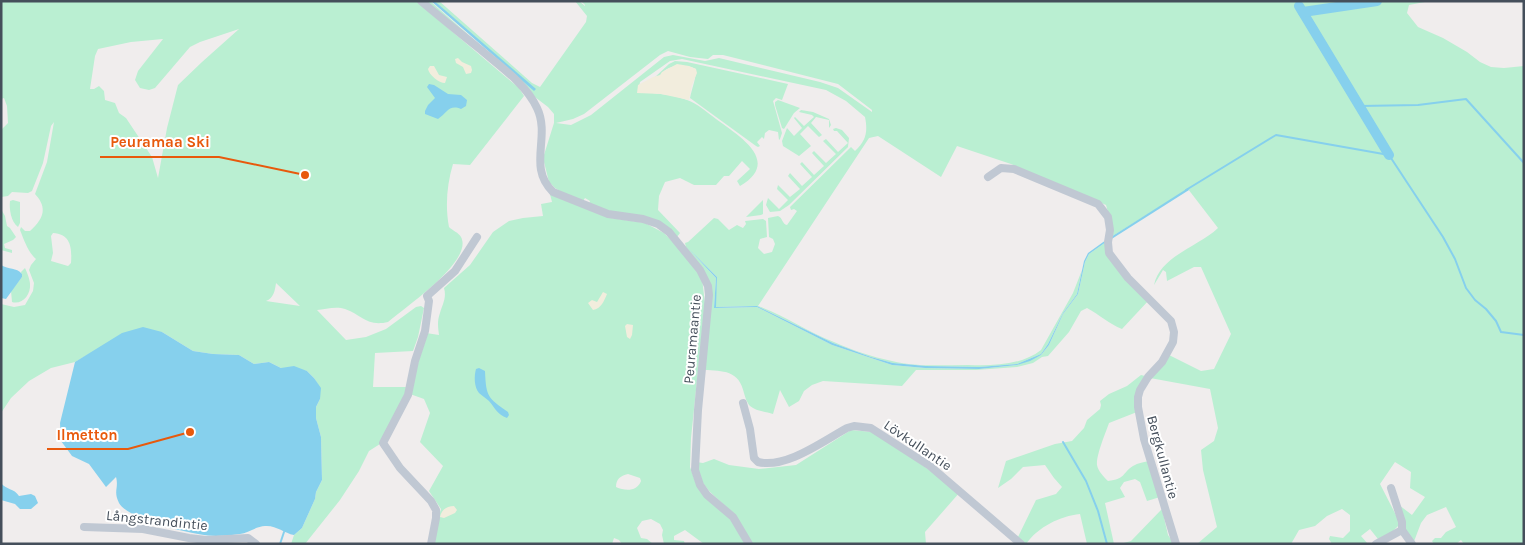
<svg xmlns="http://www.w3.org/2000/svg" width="1525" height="545" viewBox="0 0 1525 545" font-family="Karla,sans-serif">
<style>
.green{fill:#baefd2;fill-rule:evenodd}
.sand{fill:#f2eddd}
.water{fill:#86d0ed}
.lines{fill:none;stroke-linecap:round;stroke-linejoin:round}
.stream{stroke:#86d0ed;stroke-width:2}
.river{stroke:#86d0ed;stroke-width:10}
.minor{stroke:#c0c8d3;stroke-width:8}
.labels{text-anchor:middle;stroke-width:4;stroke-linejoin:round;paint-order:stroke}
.street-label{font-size:14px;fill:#454f5b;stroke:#fff}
.leader{fill:none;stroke:#e8590c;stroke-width:2}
.callout-dot{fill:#e8590c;stroke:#fff;stroke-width:2}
.callout-label{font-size:15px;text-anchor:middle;font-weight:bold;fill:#e8590c;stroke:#fff;stroke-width:4;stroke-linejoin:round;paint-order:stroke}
</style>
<rect width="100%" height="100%" fill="#f0eded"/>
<g class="green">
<path d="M1,1H416L519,88L524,96L470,165L453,164C447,184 445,206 449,227C452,230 459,233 461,237C474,261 404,308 388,322C367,327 362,315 345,309C337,306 325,309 317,310L346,340L366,337L386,329L416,307L421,306L424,308L418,337L413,351L375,353L373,387H406L405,397L380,444L369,451L359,471L340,500L305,544H291L294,535L302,528L315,499L316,492L322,480L321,437L316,418V407L320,399V388L314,378L307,371L281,368L269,362L254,364L239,355L213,354L193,351L162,332L96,350L75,362L51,368L29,381L11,398L1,413V304L14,307L25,305L33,291L34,283L29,270L31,265L36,259C28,252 24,240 20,230L21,227L25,231H30C42,220 49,209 35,194L47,162L54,122L51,126L43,163L32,191L28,193L12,192L8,196L1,197V130L8,123L7,106L4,98L1,99ZM239,29L202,62L178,85L167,128L158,178L152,157L126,118L119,113L115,103L105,100L104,91L99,86L94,89H90L95,56L98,49L131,42L163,39L138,71L135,80L140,88L149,90L155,88L190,47L200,42ZM53,233C71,234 72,248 71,263L68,266L51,261L53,253L51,236ZM276,283L300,306L266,301C274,298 275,290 276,283Z"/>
<path d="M426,1H430L505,67L535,89L434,1H439L532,83L540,87L586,22L587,16L575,1H579L585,6V5L581,1H1430L1409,5L1407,13L1418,27L1443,38L1467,52L1480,62L1491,67L1504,68L1524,66V544H1464L1461,540L1456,544H1434L1432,541L1435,538H1441L1446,532L1456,527L1446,507L1427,515L1421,523L1413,544L1404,528L1399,505L1412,515L1425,497L1410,488L1411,472L1395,462L1380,484L1399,521V525L1392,532L1378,539L1370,529L1361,536L1368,544H1332L1329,539L1330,536L1343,538L1350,531V515L1342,509L1327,516L1315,526L1299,530L1291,544H1197L1217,527L1203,470L1201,450L1214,441L1218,428L1210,389L1150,378L1169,355L1201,371L1214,369L1231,334L1201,267H1194L1167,281L1166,272L1163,270L1154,285C1160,256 1198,247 1218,228L1188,189L1111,237L1113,230L1106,205L1011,164L957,146L941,177L878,136L869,138L758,306C784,315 808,332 834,342C852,350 872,357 892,361C916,367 943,365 968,365C993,366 1022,365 1041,350L1073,293L1082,270L1077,294L1063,313L1048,344L1041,354L1017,364L979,367L926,366L893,363L871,357L833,343L757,306L715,307L717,277L687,247L716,278L714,308L757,307L832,345L892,365L925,368L979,369L1017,365L1041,355L1049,345L1063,314L1078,294L1085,262L1089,254L1106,242L1108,254L1149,300L1122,329C1109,324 1100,315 1087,308L1081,311L1069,332L1048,356L1042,357L1033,363L1017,367L976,370H916L902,386L823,381L812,385L804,391L799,401L789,407L780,390L773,414C766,412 756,411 750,406C747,403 745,397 744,393C739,370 723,371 704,370L710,307L704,271L686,247L685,243L688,242L714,218L718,219L729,230L737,225L743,228L746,224L745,221L763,219L766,221L767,237L760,239L758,248L764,254L772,252L775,244L773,239L769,237L768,218L778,216C783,218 782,224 787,225L797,211L794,209L791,210L790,207L851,147L855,151C866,141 868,132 865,117L846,101L826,90L682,59L670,61L640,82L638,92C654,93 671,94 687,100C697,103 708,113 716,119C739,136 782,161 740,186L737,181L750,169L742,161L729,176H724L716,185H694L680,178L665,182L659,196L658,210L680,233L677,237L670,231L589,204L590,201L585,198L583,201L563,193L555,188L549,182L543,158L554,123V114L548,107L531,94ZM668,51L690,57L708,59L713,55H723L838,84L872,110V112L838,88L820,82L719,58L705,61L673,55L664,57L591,115L571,125L556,123L573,119L584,114L660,55Z"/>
<path d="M675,61L687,62L788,84L782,100L776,98L773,101L782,133L780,139L779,140L778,132L769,130L765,133L764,139L762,137L757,142L760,146L758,147L756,146L690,98C692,88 696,79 696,69C685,64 667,64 661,75L654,78L669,64Z"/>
<polygon points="778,100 800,108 794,113 784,129 782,128 775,105 775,102"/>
<polygon points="801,110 813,112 829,119 831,125 829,128 829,120 816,117 811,123 822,135 819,137 808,126 800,134 811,146 799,156 783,146 782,141 787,128 794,136 802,128 794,118 795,117 804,126 814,117 812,115 799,112"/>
<polygon points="836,128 842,130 849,138 848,147 789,205 780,211 770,212 766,205 768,198 779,209 788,200 777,189 778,185 790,197 800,189 788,176 790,173 802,186 812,177 800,164 802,162 814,175 824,166 812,153 814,151 826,163 836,154 823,141 826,139 838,152 848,143 837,131 834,131 833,129"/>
<path d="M550,194L611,218L645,223L664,233L687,256L702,278L705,304L691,438L690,467L695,481L706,496L732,520L746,544H704L685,530L674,536V540L684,541L685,544H664L662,535L663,530L660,524L651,519L642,521L637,528L641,538L647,539L653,544H622L619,540L614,538L612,544H433L437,521L441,509L429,491L443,466L420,442L430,413L424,399L410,394L426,333L439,335C438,327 437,321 440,313C442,305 447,298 444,288L470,265L493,232L509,221L523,218L543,216L541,204L552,202ZM628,474L640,478L641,481C637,492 625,491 616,487C616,479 620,476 628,474Z"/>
<path d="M13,200L20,202V223L18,227C11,222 9,209 10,201Z"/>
<polygon points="763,200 763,214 761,215 746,217"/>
<polygon points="1,209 5,216 7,226 10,228 16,237 13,240 4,244 5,248 12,250 12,253 1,250"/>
<path d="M25,268C27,272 30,280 30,284C31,295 22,305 12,302L11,291L22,277L21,272Z"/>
<path d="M1141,375L1145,376L1137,412L1109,423C1106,432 1096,455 1097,465C1098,471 1104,477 1108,481C1126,479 1122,473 1133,466C1138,463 1144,462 1150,461L1160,497L1147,501L1140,482L1135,479L1124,482L1120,488L1125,497L1105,503L1114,544H1087L1080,514C1060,516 1038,527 1026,544L1018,537L1036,500L1056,494L1062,487L1054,478L1045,465L1023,467L1011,479L998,488L1006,461L1055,444L1072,441L1084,428L1087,420L1100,409L1101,405L1100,401L1109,394L1127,386Z"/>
<polygon points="851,430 872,432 880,435 960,492 925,532 926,544 752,544 733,513 710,492 702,482 696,462 703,463 714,459 729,465 759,469 796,465"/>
<polygon points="1162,509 1168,535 1174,544 1120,544 1131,541"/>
</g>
<g class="sand">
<polygon points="458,58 462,62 471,66 472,70 471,73 466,74 463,67 456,63 455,59"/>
<polygon points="677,64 689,66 696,69 697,73 692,85 689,100 661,94 637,93 638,85 653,77 660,75 662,72"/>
<path d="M430,66H434L439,75L447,77L445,83C439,83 429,75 428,69Z"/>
<path d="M603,292L607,294C604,301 601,309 593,310L588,303L592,300L597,302Z"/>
<polygon points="627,324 633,325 632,335 630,339 627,337 625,326"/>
<path d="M454,506L457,510L455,513L444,518L440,517C441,510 447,506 454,506Z"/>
</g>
<g class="water">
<polygon points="431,1 434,1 438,4 536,89 534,91"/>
<path d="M429,84L434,85L448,94L461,95L467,100L466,106L461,109C449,104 447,113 438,119L425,114V111L428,105L435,98L427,87Z"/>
<polygon points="1188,188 1189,190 1110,240 1111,237"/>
<polygon points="1106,240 1106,242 1089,254 1085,262 1078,294 1063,314 1049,345 1041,355 1030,361 1017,365 979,369 925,368 892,365 832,345 757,307 714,308 716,278 687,247 717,277 716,307 757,306 833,343 871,357 893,363 926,366 979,367 1017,364 1041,354 1048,344 1063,313 1077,294 1084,261 1088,253"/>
<path d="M1,265C9,270 16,267 22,274V277L6,299L1,298Z"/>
<path d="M143,327L162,332L193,351L213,354L239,355L254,364L269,362L281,368L294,366L307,371L314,378L321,388L320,399L316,407V418L321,437L322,480L316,492L315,499L302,528L294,535C284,533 276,525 265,526C257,526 248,533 240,534C232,535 224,536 216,536C197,536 128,520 119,503C113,491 119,488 116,477L106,487L89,464L72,456L61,441L60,423L75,362L122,333Z"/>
<path d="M479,368L485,371C486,397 488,398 508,412L509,415L507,418C497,414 495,408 489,401C486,398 482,396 479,393C474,387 474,376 476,369Z"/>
<path d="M1,483C6,490 14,488 19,496L31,494L35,496L38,503L31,509H20L15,504L1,500Z"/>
</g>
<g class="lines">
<g class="stream">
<polyline points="1360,106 1418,105 1466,99 1524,163"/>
<polyline points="1186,190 1276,135 1389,155 1443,237 1455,259 1466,288 1475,300 1486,309 1496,321 1501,332 1524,335"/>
<polyline points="1063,442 1086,481 1098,511 1107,544"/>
<polyline points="280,544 284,532"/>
</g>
<g class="river">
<polyline points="1299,6 1389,155"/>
<polyline points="1303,12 1377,1"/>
</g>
<g class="minor">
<path d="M421,1C441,18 461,34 481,50C501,67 526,84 537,108C551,137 527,167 553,192L608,214L643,219L658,224L669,232L700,270L708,286L709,295L698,410L695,470L700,485L707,495L733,517L749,544"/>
<polyline points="988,177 1001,168 1014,169 1098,204 1108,217 1110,230 1108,242 1109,253 1128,278 1171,321 1174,332 1173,342 1162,362 1148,377 1140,390 1138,397 1138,407 1144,439 1176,544"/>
<path d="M743,403L750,429L754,458L758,462C786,469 823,441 847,428L854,426L871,428L930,466L1021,544"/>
<polyline points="1391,488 1402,522 1402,530 1412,544"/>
<polyline points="84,527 143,529 189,538 206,540 248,538 256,544"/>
<polyline points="431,544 436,518 436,510 431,501 400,468 383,443 408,395 415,361 425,331 429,301 427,296 455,271 477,237"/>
<polyline points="1376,544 1402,530"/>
</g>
</g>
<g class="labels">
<g class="street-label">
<text transform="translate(692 339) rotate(-85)" y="5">Peuramaantie</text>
<text transform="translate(918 445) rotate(34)" y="5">Lövkullantie</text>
<text transform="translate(1163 457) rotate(75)" y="5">Bergkullantie</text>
<text transform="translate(157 520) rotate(6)" y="5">Långstrandintie</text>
</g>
</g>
<path class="leader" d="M305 175L219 157H100M190 432L128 449H47"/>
<g class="callout-dot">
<circle cx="305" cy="175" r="5"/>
<circle cx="190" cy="432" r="5"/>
</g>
<g class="callout-label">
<text x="160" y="147">Peuramaa Ski</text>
<text x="87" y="440">Ilmetton</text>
</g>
<rect width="1525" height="545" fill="none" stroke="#454f5b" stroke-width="5"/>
</svg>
